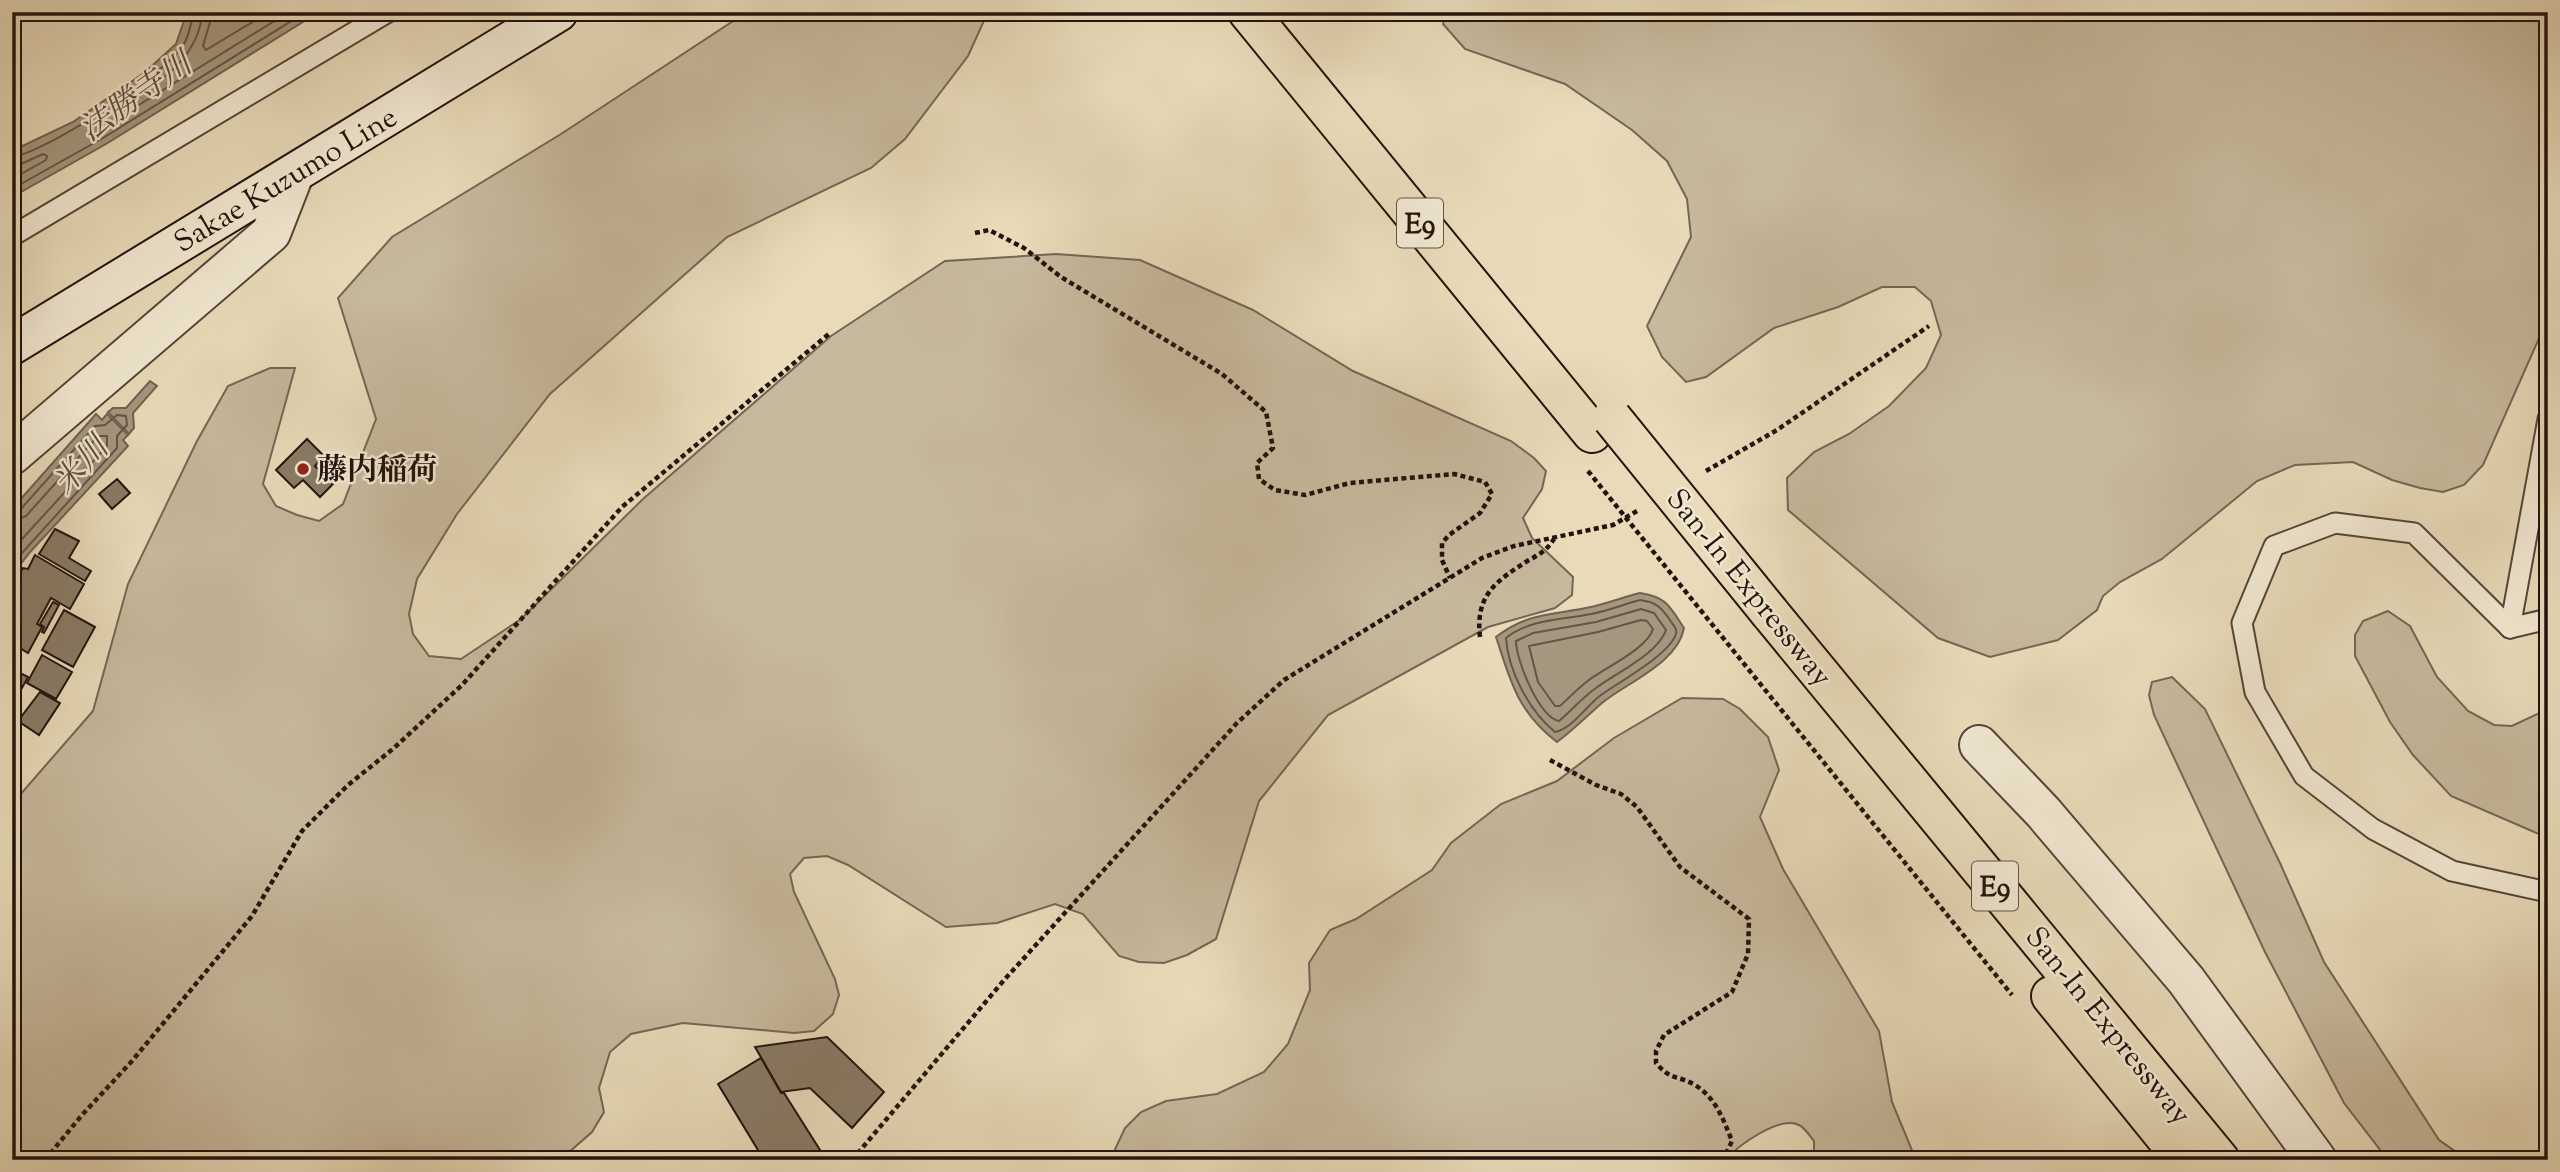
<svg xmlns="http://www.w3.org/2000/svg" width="2560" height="1172" viewBox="0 0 2560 1172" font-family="'Sorts Mill Goudy','Noto Serif JP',serif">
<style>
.green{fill:#c7b99d;stroke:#746655;stroke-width:2}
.water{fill:#a5977f;stroke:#716251;stroke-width:2}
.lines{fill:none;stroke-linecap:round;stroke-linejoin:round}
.shore{stroke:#645546;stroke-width:2}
.building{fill:#897b67;stroke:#22130d;stroke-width:2}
.service-casing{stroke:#544538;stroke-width:23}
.minor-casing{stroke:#544538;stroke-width:42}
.secondary-casing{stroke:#22130d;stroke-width:42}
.motorway-casing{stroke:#22130d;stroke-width:42}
.path{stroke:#22130d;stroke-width:4.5;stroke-dasharray:5 3.5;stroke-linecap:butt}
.service{stroke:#f1e8d2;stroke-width:19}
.minor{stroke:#f1e8d2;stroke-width:38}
.secondary{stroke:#f1e8d2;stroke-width:38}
.motorway{stroke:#e9dbba;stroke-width:38}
.motorway-bridge-casing{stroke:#22130d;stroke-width:42;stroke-linecap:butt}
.motorway-bridge{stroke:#e9dbba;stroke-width:38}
.poi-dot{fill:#8f2418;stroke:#f1e8d2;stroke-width:2.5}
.labels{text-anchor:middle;stroke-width:5;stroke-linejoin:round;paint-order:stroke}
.shield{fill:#f1e8d2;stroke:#605348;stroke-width:2}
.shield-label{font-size:28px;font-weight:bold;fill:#22130d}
.street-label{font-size:30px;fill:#22130d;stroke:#f1e8d2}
.poi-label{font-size:30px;font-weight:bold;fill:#22130d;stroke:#f1e8d2;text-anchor:start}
.water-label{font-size:32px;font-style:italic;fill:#5d4e40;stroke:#f1e8d2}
</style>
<rect width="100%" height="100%" fill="#e9dbba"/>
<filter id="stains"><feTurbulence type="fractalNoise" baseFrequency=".00286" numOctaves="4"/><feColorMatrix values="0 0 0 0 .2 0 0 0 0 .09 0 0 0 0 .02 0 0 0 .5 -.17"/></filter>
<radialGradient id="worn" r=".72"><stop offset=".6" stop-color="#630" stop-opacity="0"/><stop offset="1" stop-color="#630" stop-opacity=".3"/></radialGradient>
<g class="green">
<polygon points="747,12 988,12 968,56 905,139 871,168 727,237 550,394 457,514 417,579 409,614 413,634 429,656 461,659 521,619 643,499 831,336 945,261 1056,254 1140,260 1253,310 1353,371 1511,441 1534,458 1546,471 1542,489 1523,518 1532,538 1573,577 1572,595 1555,608 1488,627 1328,715 1259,801 1216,939 1187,955 1164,963 1139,962 1119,956 1083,914 1055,904 997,923 946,927 848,865 827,856 804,858 790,874 794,892 835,979 839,995 833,1014 814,1031 794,1033 683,1023 631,1034 610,1052 599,1088 604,1112 592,1132 560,1160 12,1160 12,804 93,711 128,584 197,441 228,386 270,368 295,368 263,484 276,506 297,515 319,521 343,504 376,419 338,298 392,237 561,134"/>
<polygon points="1446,12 2548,12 2548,318 2483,465 2464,485 2443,492 2420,488 2392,480 2353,462 2295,465 2257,481 2162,559 2120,582 2103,596 2097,610 2058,640 1990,657 1938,638 1788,510 1787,478 1814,452 1849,434 1889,406 1926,368 1941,335 1931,301 1915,287 1882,287 1838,307 1774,328 1706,377 1686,382 1662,357 1647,326 1691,237 1687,199 1667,161 1632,130 1565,84 1465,49 1443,24"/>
<polygon points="2388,611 2410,626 2437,677 2468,711 2494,725 2512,726 2548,709 2548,838 2451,796 2413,755 2390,722 2355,656 2355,635 2363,621"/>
<polygon points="2172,677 2205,709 2280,863 2324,962 2439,1140 2468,1160 2388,1160 2344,1103 2265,952 2154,715 2149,695 2152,682"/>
<path d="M1682,698L1723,699L1740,709L1768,737L1779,770L1760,817L1783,869L1879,1031L1892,1102L1916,1160H1814V1141C1810,1136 1805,1128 1799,1125C1779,1115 1738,1146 1725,1160H1110L1125,1128L1141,1112L1166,1101L1217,1094L1264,1072L1288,1044L1310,990L1309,963L1330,930L1356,919L1432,870L1451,843L1501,804L1557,781L1614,738Z"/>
</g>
<g class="water">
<polygon points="187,12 319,12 106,144 12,197 12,151 73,122 144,73 176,44"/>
<polygon points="150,381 157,386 133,413 134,428 129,434 108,412 113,408 126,408"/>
<polygon points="96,414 102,420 107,414 128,435 123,440 128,446 31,551 12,575 12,509"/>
<path d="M1640,593C1667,597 1670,607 1684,628C1678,663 1626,683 1602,703C1587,716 1573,730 1557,742C1517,711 1511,682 1496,637C1528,612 1554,615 1591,607C1608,603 1624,597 1640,593Z"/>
</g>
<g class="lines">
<g class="shore">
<path d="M202,12C200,57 158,83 125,106V111H129L289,12"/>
<polyline points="213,12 203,46 206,50 269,12"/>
<path d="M12,157C45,153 162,76 181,48C188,40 192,22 193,12"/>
<polyline points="12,165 21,164 43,154 47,156 46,160 12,179"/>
<polyline points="12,189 103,138 306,12"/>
<polyline points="12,513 20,510 95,426 105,425 117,415 126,416 127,425 117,436 117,448 12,564"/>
<polyline points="12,522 26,516 98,436 107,436 107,446 12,550"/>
<path d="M1640,600C1656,602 1661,607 1670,620C1672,624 1678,629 1676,634C1669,655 1619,682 1601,695C1587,705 1572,729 1555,732C1530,712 1508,671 1506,638C1529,619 1563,620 1591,614C1608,611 1624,604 1640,600Z"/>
<path d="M1641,609L1654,613L1666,630C1658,654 1616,673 1596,688C1583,697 1572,710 1559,721C1539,717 1516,660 1516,641L1533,633L1596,622Z"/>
<path d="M1641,620L1647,621L1653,629C1648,648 1605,668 1589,680C1578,688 1569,698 1560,706H1555L1538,682L1529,646L1598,632Z"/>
</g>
</g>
<g class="building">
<polygon points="307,439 324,456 315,466 333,484 320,497 303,480 294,488 276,470"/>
<polygon points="117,479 130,493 112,509 99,494"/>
<polygon points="55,529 79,541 69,558 91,571 85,581 39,554"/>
<polygon points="35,555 84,584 70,609 51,598 37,624 42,627 28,653 12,643 12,587 23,568 28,569"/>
<polygon points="53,602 59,605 44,633 42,632 44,627 40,624"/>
<polygon points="64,610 95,627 73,667 42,650"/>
<polygon points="42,655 72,672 56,699 27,683"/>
<polygon points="12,669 28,677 12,706"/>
<polygon points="40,692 60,703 39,735 18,721"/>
<polygon points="827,1037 884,1092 852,1128 810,1088 781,1092 755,1047"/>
<polygon points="761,1058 781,1093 784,1093 820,1150 804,1160 764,1160 718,1084"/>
</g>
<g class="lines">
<defs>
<g id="service">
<polyline points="12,236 388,12"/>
<polyline points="2510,628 2414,533 2335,523 2274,546 2242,623 2255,692 2304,776 2373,829 2452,871 2548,892"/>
<polyline points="2510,628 2548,419"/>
<polyline points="2510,628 2548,619"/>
</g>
<g id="minor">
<polyline points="12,455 271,233 294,174"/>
<polyline points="1979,745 2043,812 2186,980 2317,1160"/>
</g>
<polyline id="secondary" points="12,345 558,12"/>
<g id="motorway">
<polyline points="1248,12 1592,433"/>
<polyline points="1770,613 2220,1160"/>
<polyline points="2051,996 2184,1160"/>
</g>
</defs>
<use href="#service" class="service-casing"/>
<use href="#minor" class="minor-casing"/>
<use href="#secondary" class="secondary-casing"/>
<use href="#motorway" class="motorway-casing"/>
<g class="path">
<polyline points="975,233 989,230 1024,248 1061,277 1222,374 1266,412 1273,448 1257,463 1259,479 1275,490 1305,495 1350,483 1454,474 1485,482 1492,494 1480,513 1449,535 1442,543 1442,560 1450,578"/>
<polyline points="1588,471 2012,995"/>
<polyline points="1706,471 1777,430 1929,326"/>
<path d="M1480,637C1475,595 1496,581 1529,560C1540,554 1547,550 1554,539"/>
<path d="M1550,760L1596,785L1621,794L1637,807L1680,867L1749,919L1748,954L1732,992L1664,1035L1656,1051V1063C1671,1081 1678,1075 1695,1085C1716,1098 1723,1119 1732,1141L1723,1160"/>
<polyline points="45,1160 82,1115 132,1061 252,916 302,831 348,785 394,748 462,685 622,507 830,333"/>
<polyline points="852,1160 1005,979 1237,723 1284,680 1482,558 1514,546 1613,525 1637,511"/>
</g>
<use href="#service" class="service"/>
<use href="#minor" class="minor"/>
<use href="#secondary" class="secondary"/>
<use href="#motorway" class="motorway"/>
<defs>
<polyline id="motorway-bridge" points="1612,418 1770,613"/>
</defs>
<use href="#motorway-bridge" class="motorway-bridge-casing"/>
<use href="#motorway-bridge" class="motorway-bridge"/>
</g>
<circle class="poi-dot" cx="303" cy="469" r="7"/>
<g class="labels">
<g class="shield">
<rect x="1397" y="198.5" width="46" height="49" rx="5"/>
<rect x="1972" y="861.5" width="46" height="49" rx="5"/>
</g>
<g class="shield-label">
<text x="1420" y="233">E9</text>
<text x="1995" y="896">E9</text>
</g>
<g class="street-label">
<text transform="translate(285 179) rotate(-31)" y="10">Sakae Kuzumo Line</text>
<text transform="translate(1750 587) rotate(51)" y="10">San-In Expressway</text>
<text transform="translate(2109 1025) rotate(51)" y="10">San-In Expressway</text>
</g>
<g class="poi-label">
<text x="317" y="479">藤内稲荷</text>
</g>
<g class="water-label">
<text transform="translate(135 96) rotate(-35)" y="11">法勝寺川</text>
<text transform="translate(80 465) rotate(-48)" y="11">米川</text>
</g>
</g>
<rect width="2560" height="1172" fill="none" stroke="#e9dbba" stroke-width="42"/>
<rect x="14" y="14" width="2532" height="1144" fill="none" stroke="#22130d" stroke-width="3.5"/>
<rect x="21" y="21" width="2518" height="1130" fill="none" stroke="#22130d" stroke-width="2"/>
<rect width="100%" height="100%" filter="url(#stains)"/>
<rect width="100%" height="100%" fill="url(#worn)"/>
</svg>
